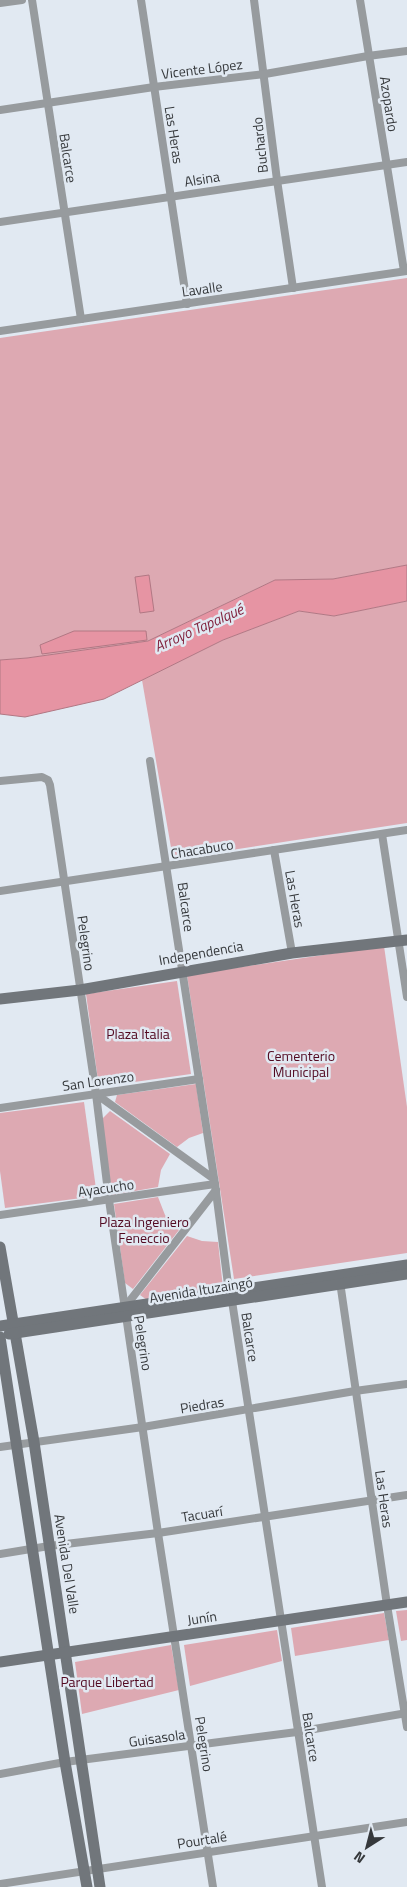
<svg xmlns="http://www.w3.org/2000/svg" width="407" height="1887" viewBox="0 0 407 1887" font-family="'Titillium Web',sans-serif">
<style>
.green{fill:#dda9b2}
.water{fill:#e694a3;stroke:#b17884}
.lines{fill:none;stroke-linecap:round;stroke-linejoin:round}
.street{stroke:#979b9e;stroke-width:8}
.secondary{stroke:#71767b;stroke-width:11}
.labels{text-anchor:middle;stroke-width:5;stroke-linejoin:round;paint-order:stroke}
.street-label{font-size:14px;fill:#35383b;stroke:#e1e9f2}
.park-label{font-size:14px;fill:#520921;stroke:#e1e9f2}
.water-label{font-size:15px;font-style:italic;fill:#832540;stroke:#e1e9f2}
</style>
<rect width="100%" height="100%" fill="#e1e9f2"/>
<g class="green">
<polygon points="407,278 407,565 333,579 275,580 148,641 27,658 0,660 0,338"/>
<polygon points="407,601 407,823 173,859 142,680 223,640 299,611 334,616"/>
<polygon points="384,946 407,1107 407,1253 234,1279 187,975"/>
<polygon points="177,981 191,1074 99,1087 86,994"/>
<polygon points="196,1084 203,1133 189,1138 177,1147 115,1102 117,1095"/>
<polygon points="84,1102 97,1196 5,1208 0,1171 0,1113"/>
<polygon points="110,1111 170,1154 161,1170 158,1187 112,1195 102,1119"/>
<polygon points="158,1197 165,1215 179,1230 133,1289 125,1283 114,1204"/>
<polygon points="187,1236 202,1241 218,1242 223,1288 147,1300 140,1295"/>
<polygon points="407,1610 407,1640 401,1641 396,1611"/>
<polygon points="384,1613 389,1640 295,1656 291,1628"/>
<polygon points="277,1630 282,1661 190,1686 184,1645"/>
<polygon points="171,1645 179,1690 82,1714 75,1662"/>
</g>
<g class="water">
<polygon points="407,565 407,601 334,616 299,611 223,640 104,699 25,717 0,714 0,660 27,658 148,641 275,580 333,579"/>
<polygon points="149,575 154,611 140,613 135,577"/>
<polygon points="74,631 146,631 147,640 42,654 40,645"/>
</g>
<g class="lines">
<g class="street">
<polyline points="32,0 81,319"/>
<polyline points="141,0 187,304"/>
<polyline points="254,0 277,180 293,288"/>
<polyline points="360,0 404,271"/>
<polyline points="0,3 22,0"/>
<polyline points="0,110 154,87 265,74 368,56 407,51"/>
<polyline points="0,222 407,162"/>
<polyline points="0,331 407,271"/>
<polyline points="150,761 215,1184 229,1292 232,1301 322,1887"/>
<polyline points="0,781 42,777 48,780 50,785 96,1094 109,1200 158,1533 213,1887"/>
<polyline points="382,834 407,997"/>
<polyline points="274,850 292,953"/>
<polyline points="0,891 407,830"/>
<polyline points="96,1094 214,1179"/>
<polyline points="0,1108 199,1079"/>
<polyline points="0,1215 215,1184"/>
<polyline points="340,1282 387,1605 407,1727"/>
<polyline points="125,1307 216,1190"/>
<polyline points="0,1447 143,1427 355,1391 407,1384"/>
<polyline points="0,1554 49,1546 158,1533 407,1495"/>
<polyline points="0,1774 65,1762 297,1732 407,1713"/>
<polyline points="0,1884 407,1822"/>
</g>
<g class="secondary">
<polyline points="0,999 80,990 292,953 407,940"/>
<polyline points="0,1247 34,1442 100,1887"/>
<polyline points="0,1326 407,1265"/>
<polyline points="9,1334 407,1274"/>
<polyline points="0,1337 65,1762 87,1887"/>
<polyline points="0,1662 407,1602"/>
</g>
</g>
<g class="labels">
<g class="street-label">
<text transform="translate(202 69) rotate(-7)" y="5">Vicente López</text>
<text transform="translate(389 104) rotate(81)" y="5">Azopardo</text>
<text transform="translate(174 135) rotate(81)" y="5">Las Heras</text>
<text transform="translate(260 145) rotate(-96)" y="5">Buchardo</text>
<text transform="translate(68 158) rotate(81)" y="5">Balcarce</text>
<text transform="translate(202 179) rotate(-9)" y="5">Alsina</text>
<text transform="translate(202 289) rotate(-8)" y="5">Lavalle</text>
<text transform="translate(202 849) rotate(-9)" y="5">Chacabuco</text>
<text transform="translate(295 899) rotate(80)" y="5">Las Heras</text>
<text transform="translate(186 907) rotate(82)" y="5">Balcarce</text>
<text transform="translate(86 943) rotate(82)" y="5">Pelegrino</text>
<text transform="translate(201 953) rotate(-10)" y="5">Independencia</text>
<text transform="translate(98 1081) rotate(-8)" y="5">San Lorenzo</text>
<text transform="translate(106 1188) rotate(-8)" y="5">Ayacucho</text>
<text transform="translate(201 1290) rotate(-9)" y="5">Avenida Ituzaingó</text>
<text transform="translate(250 1337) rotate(81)" y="5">Balcarce</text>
<text transform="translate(143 1343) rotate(81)" y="5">Pelegrino</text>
<text transform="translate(202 1405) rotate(-9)" y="5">Piedras</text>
<text transform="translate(384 1499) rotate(82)" y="5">Las Heras</text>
<text transform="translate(202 1514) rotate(-9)" y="5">Tacuarí</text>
<text transform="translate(67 1564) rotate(81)" y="5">Avenida Del Valle</text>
<text transform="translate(202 1618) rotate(-8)" y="5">Junín</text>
<text transform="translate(311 1737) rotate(81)" y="5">Balcarce</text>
<text transform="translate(157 1738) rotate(-8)" y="5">Guisasola</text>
<text transform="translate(204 1744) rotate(81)" y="5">Pelegrino</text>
<text transform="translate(202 1840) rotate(-9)" y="5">Pourtalé</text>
</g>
<g class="park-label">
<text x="138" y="1039">Plaza Italia</text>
<text x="301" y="1061">Cementerio<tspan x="301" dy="16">Municipal</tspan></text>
<text x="144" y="1227">Plaza Ingeniero<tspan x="144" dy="16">Feneccio</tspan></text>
<text x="107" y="1687">Parque Libertad</text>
</g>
<g class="water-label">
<text transform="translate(199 628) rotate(-24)" y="5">Arroyo Tapalqué</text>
</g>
</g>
<g transform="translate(367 1847) rotate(216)" stroke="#e1e9f2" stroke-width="4" paint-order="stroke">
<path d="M0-4L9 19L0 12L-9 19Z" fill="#35383b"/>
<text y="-8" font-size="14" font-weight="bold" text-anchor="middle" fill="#35383b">N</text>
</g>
</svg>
